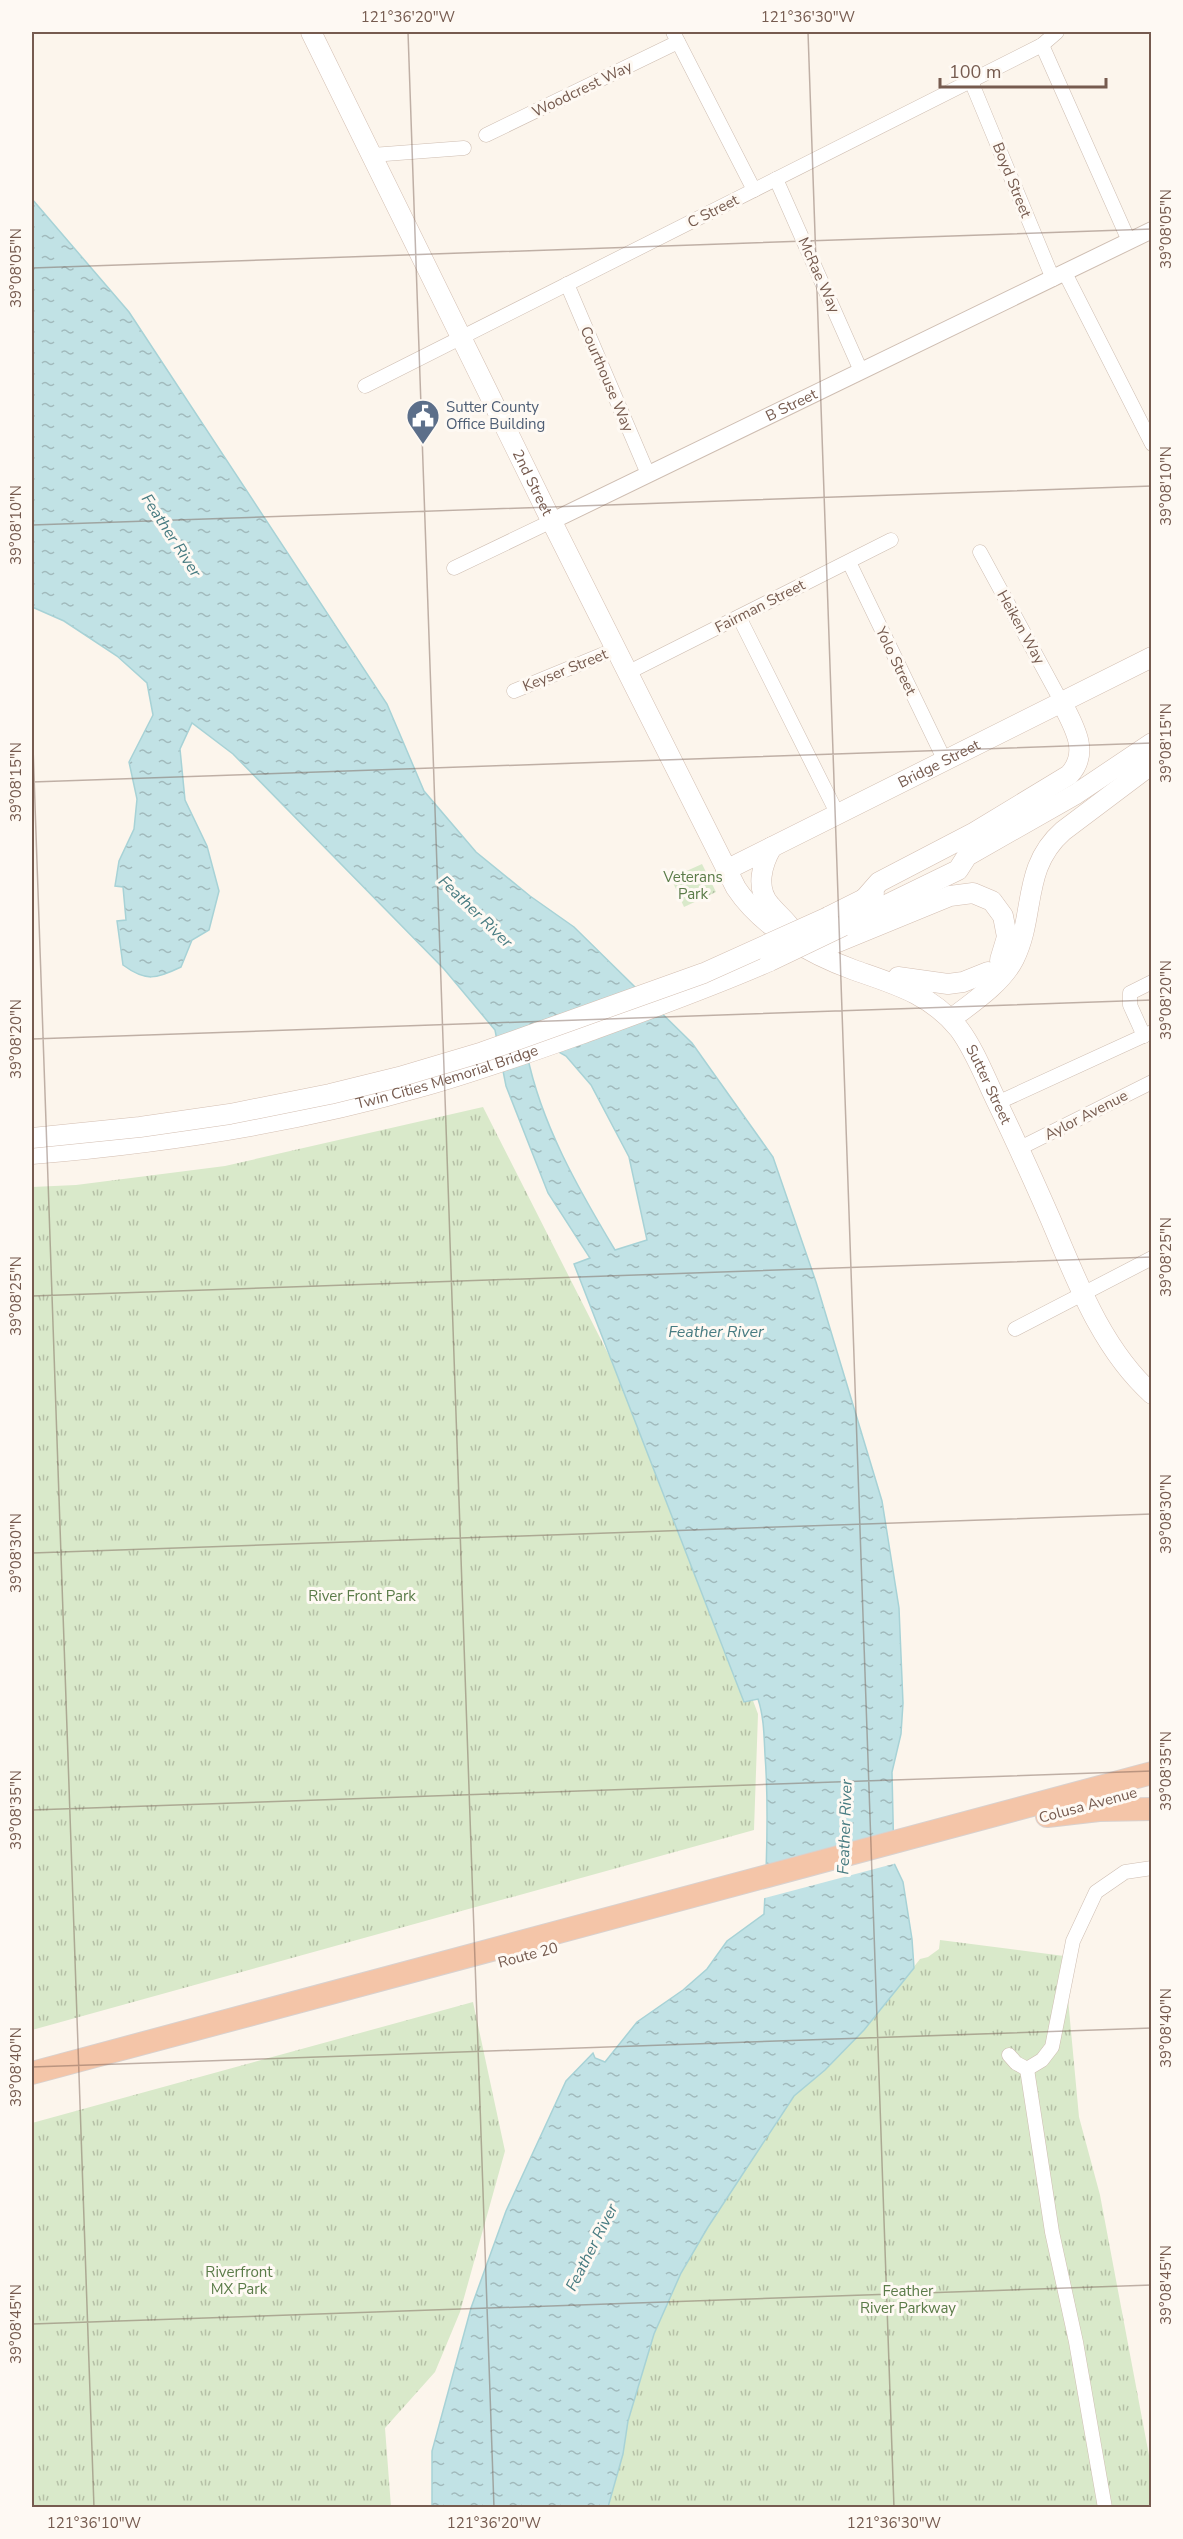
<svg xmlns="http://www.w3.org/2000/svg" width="1183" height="2539" viewBox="0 0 1183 2539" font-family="'Nunito Sans',sans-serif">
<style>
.park{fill:url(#park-tufts)}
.water{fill:url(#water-ripples);stroke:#a7d2d6;stroke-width:1.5;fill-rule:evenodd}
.pier{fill:#fcf5ec}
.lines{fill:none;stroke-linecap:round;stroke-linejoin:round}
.minor-casing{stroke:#cebdb1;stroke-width:15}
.tertiary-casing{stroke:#cebdb1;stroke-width:18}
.secondary-casing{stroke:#d3beb1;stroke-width:21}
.trunk-casing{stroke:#d9d1ce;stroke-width:24}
.minor{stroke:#fff;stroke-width:14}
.tertiary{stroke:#fff;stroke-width:16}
.secondary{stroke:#fff;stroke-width:20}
.trunk{stroke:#f4c5a8;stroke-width:22}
.secondary-bridge-casing{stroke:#d3beb1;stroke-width:21;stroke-linecap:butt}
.secondary-bridge{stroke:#fff;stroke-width:20}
.ticks{fill:none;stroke:#765b4f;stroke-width:1.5;stroke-opacity:0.45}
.labels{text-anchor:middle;stroke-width:6;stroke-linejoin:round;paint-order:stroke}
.street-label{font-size:15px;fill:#765b4f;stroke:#fef9f3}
.service-label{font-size:15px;fill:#4e5e75;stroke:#fef9f3;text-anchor:start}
.park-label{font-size:15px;fill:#5a7b48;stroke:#fef9f3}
.water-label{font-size:16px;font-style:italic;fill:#477b81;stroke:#fef9f3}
.neatline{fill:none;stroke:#765b4f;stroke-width:2}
.ticks-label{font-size:15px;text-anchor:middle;fill:#765b4f}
</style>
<defs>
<pattern id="park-tufts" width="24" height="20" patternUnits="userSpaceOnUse" patternTransform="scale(1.5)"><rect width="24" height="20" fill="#d9e9ca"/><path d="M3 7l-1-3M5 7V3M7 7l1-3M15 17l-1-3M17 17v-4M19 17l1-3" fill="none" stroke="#b5c0a6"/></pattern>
<pattern id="water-ripples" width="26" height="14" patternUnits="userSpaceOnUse" patternTransform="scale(1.5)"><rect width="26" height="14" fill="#c1e2e5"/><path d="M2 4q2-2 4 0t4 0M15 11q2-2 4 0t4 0" fill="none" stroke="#a1babc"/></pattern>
</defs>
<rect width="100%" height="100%" fill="#fcf5ec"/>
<g class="park">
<polygon points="702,864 716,892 684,907 671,878"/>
<polygon points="483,1107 667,1470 758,1714 754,1830 32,2030 32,1187 76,1185 225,1166"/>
<polygon points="940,1940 1064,1956 1079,2117 1100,2195 1151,2466 1151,2507 608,2508 623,2454 628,2421 654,2334 681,2273 708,2227 794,2096 825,2070 864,2030 920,1959 928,1957 939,1949"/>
<polygon points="473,2002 505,2151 460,2312 435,2372 385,2428 391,2507 32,2507 32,2123"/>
</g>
<path class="water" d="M32,199L129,312L387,704L424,791L476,852L530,896L574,927L692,1043L773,1157L816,1282L882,1501L899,1608L903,1703L901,1734L892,1772L894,1863L903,1882L912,1939L914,1968L864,2030L825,2070L794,2096L708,2227L681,2273L654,2334L628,2421L623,2454L608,2507H432V2451L471,2308L506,2211L566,2081L593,2053L595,2058L605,2062L637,2022L683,1990L707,1969L727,1941L764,1914C767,1861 769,1808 765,1755C764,1736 764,1717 758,1699L744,1702L574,1264L590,1258L548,1193L506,1086L495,1030L444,969L233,754L192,723L180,749L185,800L207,846L219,891L209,930L192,940L181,967C156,979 146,982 123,965L117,921L126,920L123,887L115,886L119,861L134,829L137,799L129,762L153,715L147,683L117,656L64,621L32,607ZM543,1043L566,1056L591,1085L629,1157L647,1240L615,1250C579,1190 541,1124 527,1054Z"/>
<polygon class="pier" points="897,1836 897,1863 761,1899 763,1871"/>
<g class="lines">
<defs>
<g id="minor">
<polyline points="673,32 754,190"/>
<polyline points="1042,45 1129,241"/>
<polyline points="971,81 1053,279"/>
<polyline points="486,135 678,42"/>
<polyline points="372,155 464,148"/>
<polyline points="776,179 861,371"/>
<polyline points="1065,273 1152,444"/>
<polyline points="567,284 648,474"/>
<polyline points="365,386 1042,45 1057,32"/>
<polyline points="980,552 1061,701"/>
<polyline points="849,562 945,761"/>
<polyline points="454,568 552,521"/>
<polyline points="739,617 838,815"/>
<polyline points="629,672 891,540"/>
<polyline points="514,691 616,649"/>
<polyline points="1144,1036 1130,1005 1130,993 1152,982"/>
<polyline points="997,1103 1152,1032"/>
<polyline points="1020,1148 1152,1082"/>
<polyline points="1015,1329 1152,1258"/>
<polyline points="1009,2055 1016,2063 1027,2069"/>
<polyline points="1027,2069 1052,2232 1076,2342 1105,2508"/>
<polyline points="1027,2069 1042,2060 1052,2047 1073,1941 1096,1892 1125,1872 1152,1868"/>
</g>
<g id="tertiary">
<path id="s1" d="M552,521L1152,230"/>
</g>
<g id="secondary">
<path id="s2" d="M311,32L545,508L736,888C762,927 810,954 854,970C894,984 931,994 959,1029C974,1049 984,1075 995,1098C1014,1137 1032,1177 1050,1218C1076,1279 1101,1348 1152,1394"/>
<path d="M772,847C762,864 755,888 770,905C777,914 786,920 792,930"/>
<path id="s3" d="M726,870L1152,657"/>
<path d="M865,898L879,882L975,832L1069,775C1091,752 1073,725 1061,701"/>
<polyline points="828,917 874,894"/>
<polyline points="843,926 958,870 967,856 1076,794 1152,743"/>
<polyline points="828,946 950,896 973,893 992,901 1003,916 1007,937 1000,960"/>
<polyline points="898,977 948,984 963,982 988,972"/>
<path d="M951,1019C972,1003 1002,983 1014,959C1036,915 1021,868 1063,831L1152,764"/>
<path id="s4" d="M32,1154C164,1143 296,1123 424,1086C481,1070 536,1050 592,1030C652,1008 711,987 770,961"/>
</g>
<g id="trunk">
<polyline points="1047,1816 1099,1810 1152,1809"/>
<polyline points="32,2073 1152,1773"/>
</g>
</defs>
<use href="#minor" class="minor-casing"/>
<use href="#tertiary" class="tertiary-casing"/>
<use href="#secondary" class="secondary-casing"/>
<use href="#trunk" class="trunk-casing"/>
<use href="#minor" class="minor"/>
<use href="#tertiary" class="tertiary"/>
<use href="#secondary" class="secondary"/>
<use href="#trunk" class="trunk"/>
<defs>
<g id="secondary-bridge">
<polyline points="770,961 843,926"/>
<polyline points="32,1138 140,1127 230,1114 330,1094 399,1077 483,1052 704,973 828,917"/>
</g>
</defs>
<use href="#secondary-bridge" class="secondary-bridge-casing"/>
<use href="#secondary-bridge" class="secondary-bridge"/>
</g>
<path class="ticks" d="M408,32L494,2508M808,32L894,2508M32,268L1152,229M32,525L1152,486M32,718L94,2508M32,782L1152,743M32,1039L1152,1000M32,1296L1152,1257M32,1553L1152,1514M32,1810L1152,1771M32,2067L1152,2028M32,2324L1152,2285"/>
<defs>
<symbol id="civic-pin" viewBox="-11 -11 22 30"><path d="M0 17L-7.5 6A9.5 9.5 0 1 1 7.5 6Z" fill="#5c6f8a" stroke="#fef9f3"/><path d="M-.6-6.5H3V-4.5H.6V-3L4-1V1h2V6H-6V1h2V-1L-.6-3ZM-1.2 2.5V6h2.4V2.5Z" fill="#fff"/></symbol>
</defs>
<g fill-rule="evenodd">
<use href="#civic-pin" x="404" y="397" width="38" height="52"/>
</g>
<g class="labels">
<g class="street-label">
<text transform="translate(582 89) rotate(-26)" y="5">Woodcrest Way</text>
<text transform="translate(1012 180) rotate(68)" y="5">Boyd Street</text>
<text transform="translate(713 211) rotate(-27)" y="5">C Street</text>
<text transform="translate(819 275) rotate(66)" y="5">McRae Way</text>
<text transform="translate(607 379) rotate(67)" y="5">Courthouse Way</text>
<text dy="5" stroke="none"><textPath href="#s1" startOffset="266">B Street</textPath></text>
<text dy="5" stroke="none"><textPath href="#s2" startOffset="502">2nd Street</textPath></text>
<text transform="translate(760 606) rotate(-27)" y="5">Fairman Street</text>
<text transform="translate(1021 627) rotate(61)" y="5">Heiken Way</text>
<text transform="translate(896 661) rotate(64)" y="5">Yolo Street</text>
<text transform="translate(565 670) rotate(-22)" y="5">Keyser Street</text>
<text dy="5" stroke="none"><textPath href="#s3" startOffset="238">Bridge Street</textPath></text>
<text dy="5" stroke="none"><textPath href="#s4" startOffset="423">Twin Cities Memorial Bridge</textPath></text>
<text dy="5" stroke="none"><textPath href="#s2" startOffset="1287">Sutter Street</textPath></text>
<text transform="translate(1086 1115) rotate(-27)" y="5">Aylor Avenue</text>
<text transform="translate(1088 1805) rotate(-15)" y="5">Colusa Avenue</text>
<text transform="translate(528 1955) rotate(-15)" y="5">Route 20</text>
</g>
<g class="service-label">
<text x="446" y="412">Sutter County<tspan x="446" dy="17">Office Building</tspan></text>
</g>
<g class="park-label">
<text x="693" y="882">Veterans<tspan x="693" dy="17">Park</tspan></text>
<text x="362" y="1601">River Front Park</text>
<text x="239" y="2277">Riverfront<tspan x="239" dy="17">MX Park</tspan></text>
<text x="908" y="2296">Feather<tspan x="908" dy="17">River Parkway</tspan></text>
</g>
<g class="water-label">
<text transform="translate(172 535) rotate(57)" y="6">Feather River</text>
<text transform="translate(476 911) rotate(44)" y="6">Feather River</text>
<text x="716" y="1337">Feather River</text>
<text transform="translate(844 1827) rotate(-88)" y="6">Feather River</text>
<text transform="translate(591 2247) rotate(-63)" y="6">Feather River</text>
</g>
</g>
<rect width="1183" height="2539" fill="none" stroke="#fef9f3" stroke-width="66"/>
<path d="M940 78v9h166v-9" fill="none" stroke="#765b4f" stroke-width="3"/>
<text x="949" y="78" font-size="18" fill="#765b4f" stroke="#fef9f3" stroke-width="4.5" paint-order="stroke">100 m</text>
<rect x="33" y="33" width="1117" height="2473" class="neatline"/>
<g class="ticks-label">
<text x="408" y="22">121°36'20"W</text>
<text x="808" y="22">121°36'30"W</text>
<text transform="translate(1166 229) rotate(-90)" y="5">39°08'05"N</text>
<text transform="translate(16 268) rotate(-90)" y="5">39°08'05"N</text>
<text transform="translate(1166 486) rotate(-90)" y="5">39°08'10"N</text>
<text transform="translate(16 525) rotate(-90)" y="5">39°08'10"N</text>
<text transform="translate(1166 743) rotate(-90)" y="5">39°08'15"N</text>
<text transform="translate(16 782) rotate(-90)" y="5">39°08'15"N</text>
<text transform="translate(1166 1000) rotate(-90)" y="5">39°08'20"N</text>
<text transform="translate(16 1039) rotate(-90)" y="5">39°08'20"N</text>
<text transform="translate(1166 1257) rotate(-90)" y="5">39°08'25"N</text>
<text transform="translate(16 1296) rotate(-90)" y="5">39°08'25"N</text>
<text transform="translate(1166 1514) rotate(-90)" y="5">39°08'30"N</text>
<text transform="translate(16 1553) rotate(-90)" y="5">39°08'30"N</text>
<text transform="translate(1166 1771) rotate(-90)" y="5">39°08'35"N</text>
<text transform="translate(16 1810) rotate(-90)" y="5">39°08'35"N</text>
<text transform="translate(1166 2028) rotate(-90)" y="5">39°08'40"N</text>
<text transform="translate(16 2067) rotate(-90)" y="5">39°08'40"N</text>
<text transform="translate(1166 2285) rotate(-90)" y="5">39°08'45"N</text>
<text transform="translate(16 2324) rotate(-90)" y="5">39°08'45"N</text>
<text x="94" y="2528">121°36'10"W</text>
<text x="494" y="2528">121°36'20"W</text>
<text x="894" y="2528">121°36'30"W</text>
</g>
</svg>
